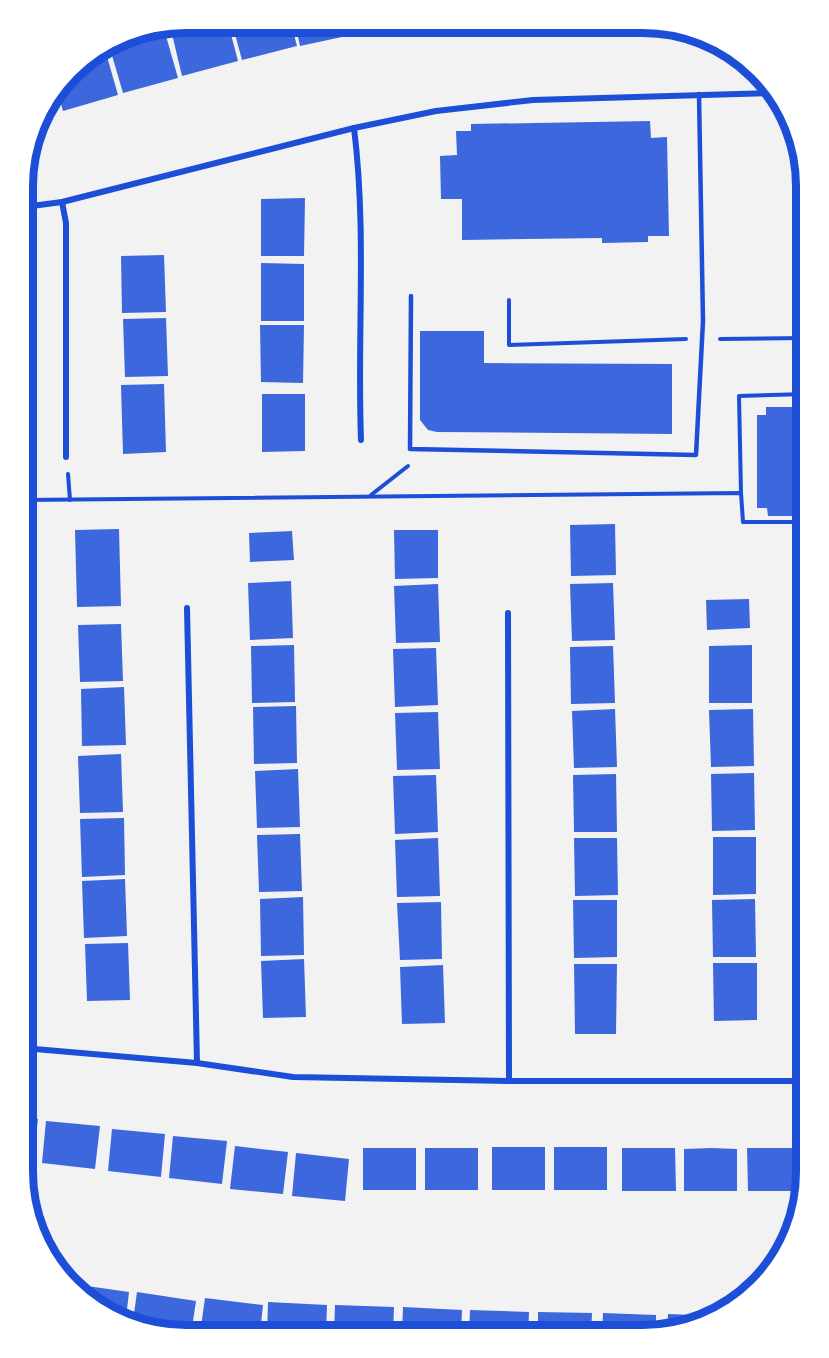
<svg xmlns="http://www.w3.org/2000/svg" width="829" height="1358" viewBox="0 0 829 1358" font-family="'IBM Plex Serif',serif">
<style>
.building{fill:#3d67dc}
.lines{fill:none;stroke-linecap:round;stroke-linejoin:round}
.path{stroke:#1d4ed8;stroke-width:4}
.service{stroke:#1d4ed8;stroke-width:4.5}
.minor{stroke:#1d4ed8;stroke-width:6}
.rim{fill:none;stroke:#1d4ed8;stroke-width:8}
</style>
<rect width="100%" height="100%" fill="#f2f2f2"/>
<g class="building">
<polygon points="215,23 228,23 238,61 182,76 172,34"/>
<polygon points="232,23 291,23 297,46 242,60"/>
<polygon points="295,23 354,24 356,34 300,46"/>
<polygon points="356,24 403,24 403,25 358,34"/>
<polygon points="166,36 178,78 123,93 111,52"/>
<polygon points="106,53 118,95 63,111 57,90 78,63"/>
<polygon points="650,121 651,138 667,137 669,236 648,236 648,242 602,243 602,238 462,240 462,199 441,199 440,156 457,155 456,131 471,131 471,124"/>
<polygon points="305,198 304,256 261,256 261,199"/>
<polygon points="164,255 166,312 122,313 121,256"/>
<polygon points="261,263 304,264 304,321 261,321"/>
<polygon points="166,318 168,376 125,377 123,319"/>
<polygon points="260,325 304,325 303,383 261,382"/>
<polygon points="420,331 484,331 484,363 672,364 672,434 437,432 428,430 420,420"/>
<polygon points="164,384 166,452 123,454 121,385"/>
<polygon points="262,394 305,394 305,451 262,452"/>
<polygon points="766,407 806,407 806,516 768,516 767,508 757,508 757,415 766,415"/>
<polygon points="615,524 616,575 571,576 570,525"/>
<polygon points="119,529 121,606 77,607 75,530"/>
<polygon points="394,530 438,530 438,578 395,579"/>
<polygon points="292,531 294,560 250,562 249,533"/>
<polygon points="291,581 293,638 250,640 248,583"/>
<polygon points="613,583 615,640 572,641 570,584"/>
<polygon points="438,584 440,642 396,643 394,586"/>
<polygon points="749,599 750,628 707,630 706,600"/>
<polygon points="121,624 123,681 80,682 78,625"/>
<polygon points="294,645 295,702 252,703 251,646"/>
<polygon points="752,645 752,703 709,703 709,646"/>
<polygon points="613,646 615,703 571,704 570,647"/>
<polygon points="436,648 438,705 395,707 393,649"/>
<polygon points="124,687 126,745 82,746 81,689"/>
<polygon points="296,706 297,763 254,764 253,707"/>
<polygon points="615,709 617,767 574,768 572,711"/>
<polygon points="753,709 754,766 711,767 709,710"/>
<polygon points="438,712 440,769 397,770 395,713"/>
<polygon points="121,754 123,812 80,813 78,756"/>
<polygon points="298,769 300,827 257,828 255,771"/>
<polygon points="754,773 755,830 712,831 711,774"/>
<polygon points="616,774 617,832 574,832 573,775"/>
<polygon points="436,775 438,832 395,834 393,776"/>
<polygon points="124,818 125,875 82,877 80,819"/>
<polygon points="300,834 302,891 259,892 257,835"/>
<polygon points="713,837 756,837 756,894 713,895"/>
<polygon points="438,838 440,896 397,897 395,840"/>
<polygon points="574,838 617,838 618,895 575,896"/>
<polygon points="125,879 127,936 84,938 82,881"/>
<polygon points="303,897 304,955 261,956 260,899"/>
<polygon points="755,899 756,957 713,957 712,900"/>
<polygon points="573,900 617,900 617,957 574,958"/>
<polygon points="441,902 442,959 400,960 397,903"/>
<polygon points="128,943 130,1000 87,1001 85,944"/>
<polygon points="304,959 306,1017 263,1018 261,961"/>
<polygon points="713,963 757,963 757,1020 714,1021"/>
<polygon points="574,964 617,964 616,1034 575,1034"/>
<polygon points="443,965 445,1023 402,1024 400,967"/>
<polygon points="23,1118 38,1119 33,1162 23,1161"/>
<polygon points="46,1121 100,1126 95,1169 42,1163"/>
<polygon points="112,1129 165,1134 161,1177 108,1171"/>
<polygon points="173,1136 227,1141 222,1184 169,1178"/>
<polygon points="235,1146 288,1152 283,1194 230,1189"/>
<rect x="492" y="1147" width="53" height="43"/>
<rect x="554" y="1147" width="53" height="43"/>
<rect x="363" y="1148" width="53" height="42"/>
<rect x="425" y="1148" width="53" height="42"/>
<polygon points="622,1148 675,1148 676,1191 622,1191"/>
<polygon points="711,1148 737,1149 737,1191 684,1191 684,1149"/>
<polygon points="747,1148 801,1148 801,1191 748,1191"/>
<polygon points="296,1153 349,1159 345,1201 292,1196"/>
<polygon points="73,1284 129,1292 126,1318 86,1302"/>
<polygon points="137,1292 196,1301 191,1334 164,1334 133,1321"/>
<polygon points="205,1298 263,1305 260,1334 200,1334"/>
<polygon points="268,1302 327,1305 326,1335 267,1334"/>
<polygon points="335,1305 394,1307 393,1335 334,1335"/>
<polygon points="403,1307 462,1310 461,1335 402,1335"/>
<polygon points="470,1310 529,1312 528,1335 469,1335"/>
<polygon points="538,1312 592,1313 591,1335 538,1335"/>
<polygon points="603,1313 656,1315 656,1333 644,1335 602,1335"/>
<polygon points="668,1314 695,1315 715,1316 705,1323 667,1331"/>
</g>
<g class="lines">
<g class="path">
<polyline points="24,163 29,187"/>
<polyline points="509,300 509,345 686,339"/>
<polyline points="720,339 806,338"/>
<polyline points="68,474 70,500"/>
<polyline points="741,493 739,396 806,394"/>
<polyline points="371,495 408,466"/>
<polyline points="23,500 741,493 743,522 806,522"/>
</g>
<polyline class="service" points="411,296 410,449 696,455 703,321 699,94"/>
<g class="minor">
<path d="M354,128C367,232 357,336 361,440"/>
<polyline points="62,202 66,223 66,457"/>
<polyline points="24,207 62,202 354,128 436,111 533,100 771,93"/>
<polyline points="187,608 197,1063"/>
<polyline points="508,613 509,1081"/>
<polyline points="23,1048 197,1063 293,1077 509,1081 806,1081"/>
</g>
</g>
<path d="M0 0H829V1358H0ZM186 33H643A153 153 0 0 1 796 186V1172A153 153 0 0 1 643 1325H186A153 153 0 0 1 33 1172V186A153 153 0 0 1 186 33Z" fill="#fff" fill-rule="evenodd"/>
<path class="rim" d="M186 33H643A153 153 0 0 1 796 186V1172A153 153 0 0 1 643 1325H186A153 153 0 0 1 33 1172V186A153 153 0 0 1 186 33Z"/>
</svg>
